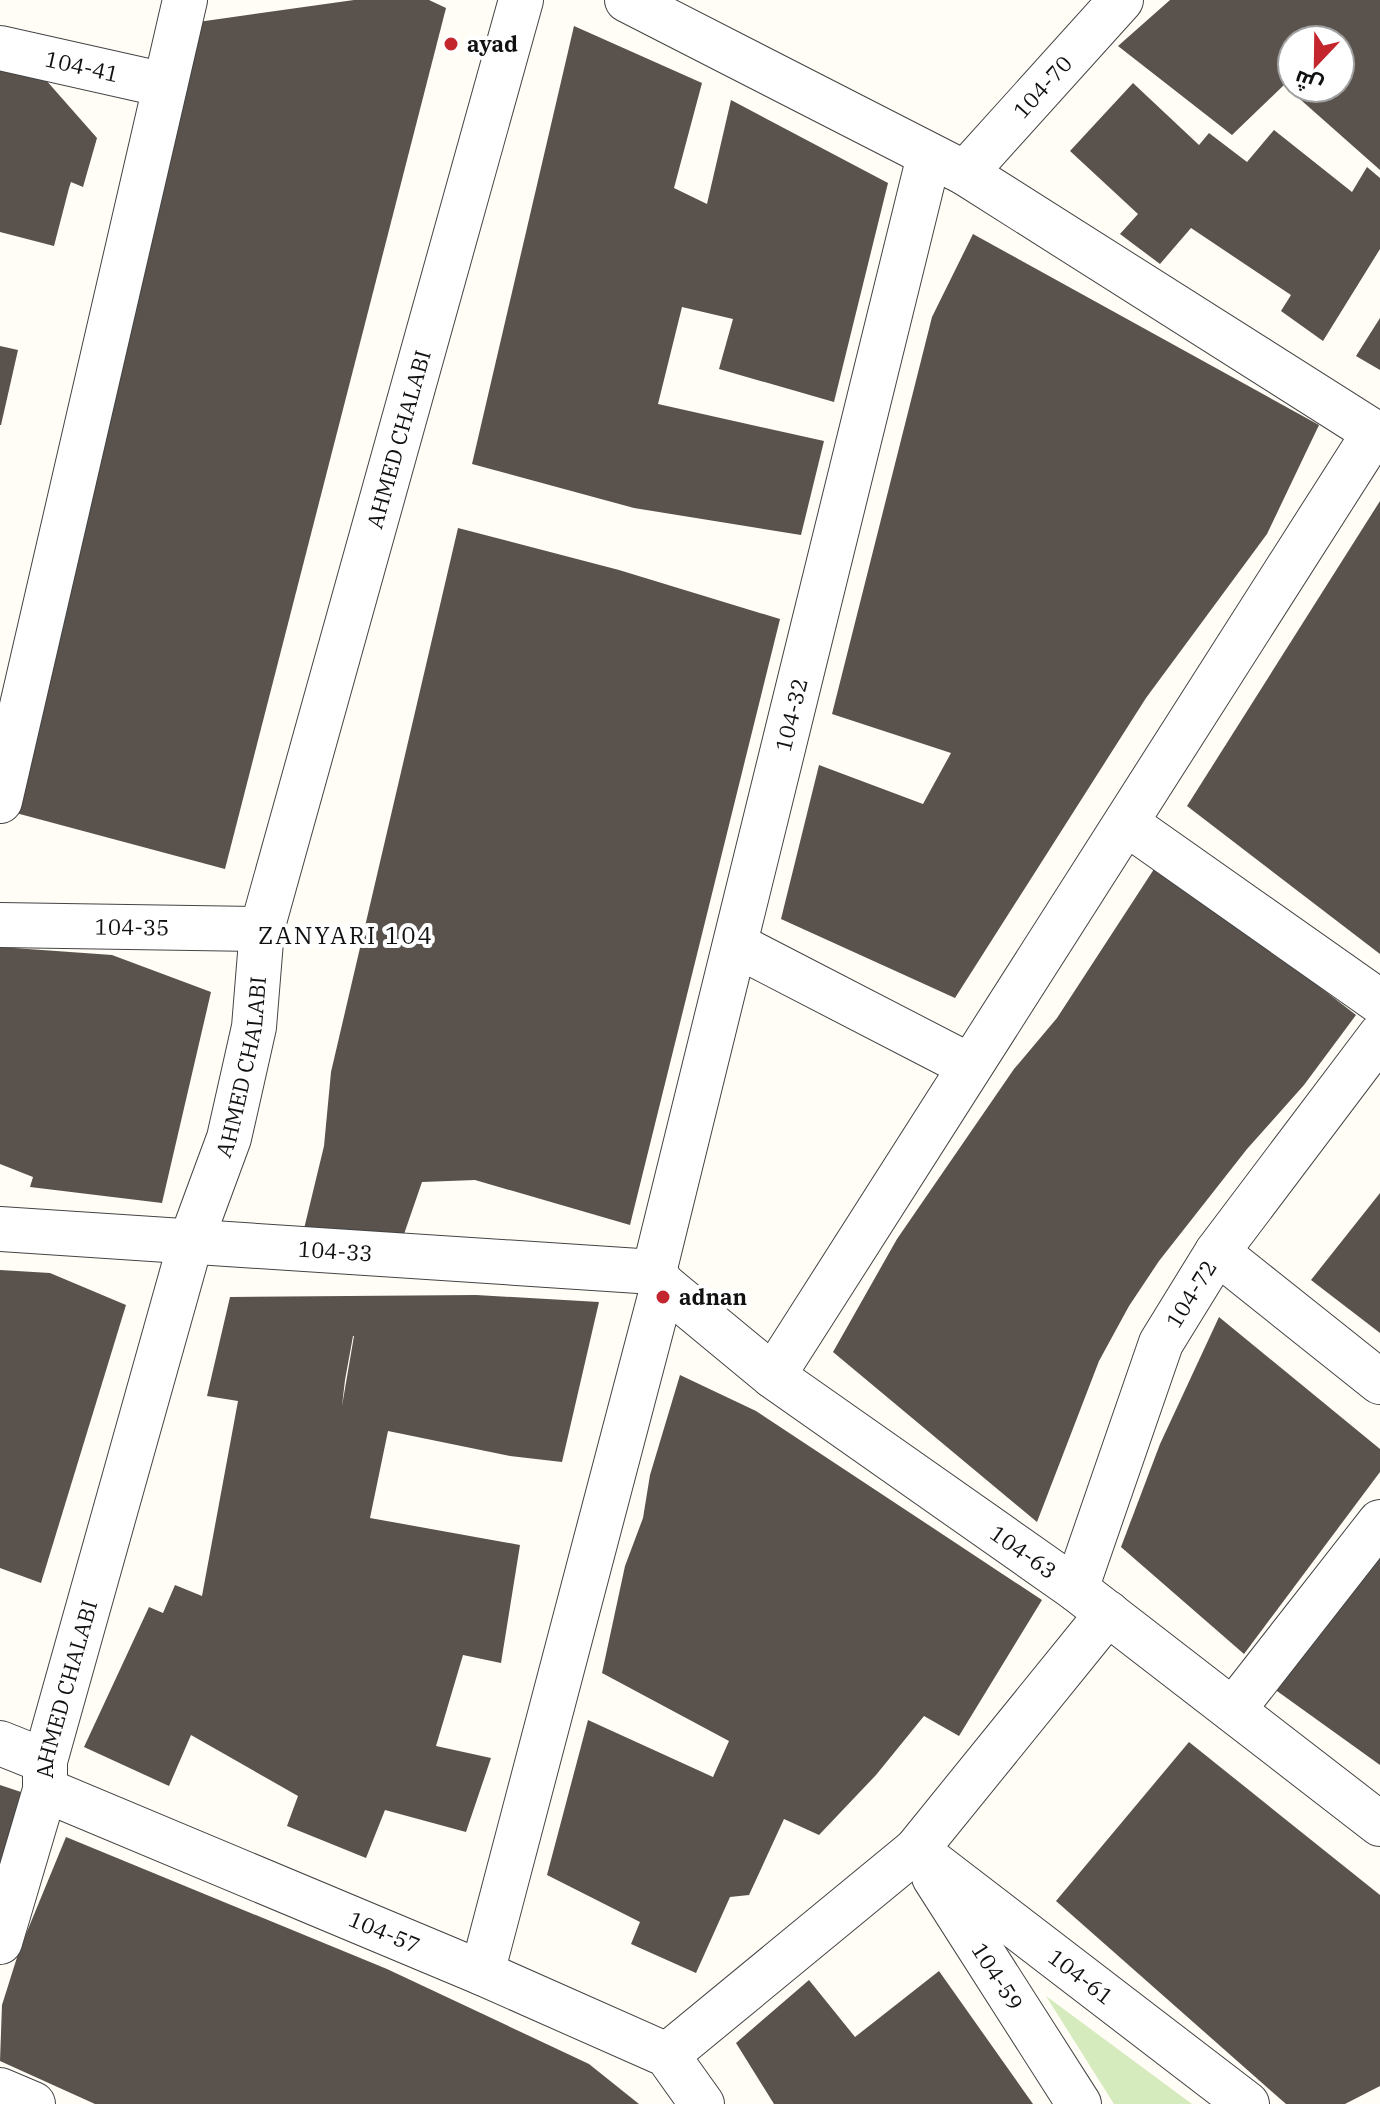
<svg xmlns="http://www.w3.org/2000/svg" width="1380" height="2104" viewBox="0 0 1380 2104" font-family="'IBM Plex Serif',Cairo,serif">
<style>
.green{fill:#d5ebbd}
.building{fill:#5a524d;fill-rule:evenodd}
.lines{fill:none;stroke-linecap:round;stroke-linejoin:round}
.minor-casing{stroke:#444;stroke-width:46}
.tertiary-casing{stroke:#444;stroke-width:46}
.minor{stroke:#fff;stroke-width:44}
.tertiary{stroke:#fff;stroke-width:44}
.poi-dot{fill:#c4262e;stroke:#fff;stroke-width:3}
.labels{text-anchor:middle;stroke-width:8;stroke-linejoin:round;paint-order:stroke}
.poi-label{font-size:22px;font-weight:bold;fill:#111;stroke:#fff;text-anchor:start}
.street-label{font-size:22px;fill:#111;stroke:#fff}
.neighbourhood-label{font-size:24px;letter-spacing:2px;fill:#111;stroke:#fff}
</style>
<rect width="100%" height="100%" fill="#fffdf5"/>
<polygon class="green" points="1046,1996 1192,2104 1114,2104"/>
<g class="building">
<polygon points="354,0 429,0 446,8 225,869 1,809 191,23"/>
<path d="M1170,0H1380V170L1284,85L1232,135L1118,46ZM1292,40H1340V88H1292Z"/>
<polygon points="574,26 702,83 674,188 707,204 731,100 888,183 834,402 719,369 733,319 682,307 658,404 824,441 801,535 634,508 472,464"/>
<polygon points="0,54 45,79 97,138 83,187 71,182 69,188 54,246 0,232"/>
<polygon points="1133,83 1199,145 1209,133 1247,162 1274,130 1352,192 1367,167 1380,178 1380,249 1323,341 1281,311 1291,295 1191,228 1160,264 1120,234 1138,214 1070,151"/>
<polygon points="973,234 1319,425 1267,534 1146,698 955,998 781,919 819,765 923,804 951,753 832,714 932,317"/>
<polygon points="1380,318 1380,370 1356,356"/>
<polygon points="0,346 18,350 1,425 0,425"/>
<polygon points="1380,501 1380,954 1187,806"/>
<polygon points="458,528 619,570 780,619 630,1225 475,1180 422,1182 403,1237 303,1233 324,1146 331,1072"/>
<polygon points="1156,866 1241,926 1356,1015 1304,1085 1247,1149 1159,1261 1129,1306 1099,1361 1037,1522 833,1352 897,1239 1014,1069 1057,1018"/>
<polygon points="0,947 112,955 211,992 162,1203 30,1187 33,1177 0,1164"/>
<polygon points="1380,1193 1380,1333 1311,1280"/>
<polygon points="0,1270 50,1273 126,1305 41,1583 0,1568"/>
<path d="M476,1295L599,1302L562,1462L510,1456L388,1431L370,1518L520,1545L501,1663L463,1655L436,1746L491,1758L466,1832L385,1810L366,1858L287,1826L298,1796L191,1735L169,1786L84,1747L149,1607L163,1613L175,1585L202,1596L238,1401L207,1396L230,1297ZM353,1336H354L342,1406L345,1380Z"/>
<polygon points="1219,1317 1380,1449 1380,1472 1244,1654 1121,1547 1160,1444"/>
<polygon points="680,1375 756,1411 1042,1600 959,1736 924,1716 876,1775 819,1835 784,1819 749,1895 730,1897 696,1973 631,1944 640,1922 547,1875 588,1720 713,1777 729,1741 602,1673 625,1566 643,1518 650,1475"/>
<polygon points="1380,1555 1380,1765 1270,1686"/>
<polygon points="1189,1742 1380,1895 1380,2086 1345,2104 1286,2104 1056,1901"/>
<polygon points="0,1785 21,1792 1,1862 0,1862"/>
<polygon points="66,1837 387,1969 589,2064 639,2104 95,2104 0,2061 2,2005 19,1951"/>
<polygon points="939,1971 1033,2104 774,2104 736,2043 809,1980 855,2037"/>
</g>
<g class="lines">
<defs>
<g id="minor">
<polyline points="627,0 965,173 1380,436"/>
<path id="s1" d="M0,48L165,85"/>
<path id="s2" d="M965,173L1121,0"/>
<polyline points="0,801 185,0"/>
<polyline points="1126,823 1380,1002"/>
<path id="s3" d="M0,925L262,929"/>
<polyline points="736,945 970,1066"/>
<polyline points="1217,1252 1380,1382"/>
<path id="s4" d="M654,1272L929,156"/>
<polyline points="773,1376 1374,433"/>
<path id="s5" d="M1076,1589L1161,1343L1217,1252L1380,1036"/>
<polyline points="1233,1710 1380,1522"/>
<polyline points="0,1743 45,1761"/>
<path id="s6" d="M45,1790L482,1973L667,2055L702,2104"/>
<path id="s7" d="M916,1850L1247,2104"/>
<path id="s8" d="M934,1877L1079,2104"/>
<polyline points="482,1973 663,1285"/>
<polyline points="667,2055 916,1850 1108,1613"/>
<polyline points="0,2090 33,2104"/>
</g>
<g id="tertiary">
<path id="s9" d="M0,1229L654,1272L663,1285L773,1376L1076,1589L1380,1824"/>
<path id="s10" d="M0,1942L45,1790V1761L191,1241L229,1138L254,1027L262,929L521,0"/>
</g>
</defs>
<use href="#minor" class="minor-casing"/>
<use href="#tertiary" class="tertiary-casing"/>
<use href="#minor" class="minor"/>
<use href="#tertiary" class="tertiary"/>
</g>
<g class="poi-dot">
<circle cx="451" cy="44" r="8"/>
<circle cx="663" cy="1297" r="8"/>
</g>
<g class="labels">
<g class="poi-label">
<text x="467" y="52">ayad</text>
<text x="679" y="1305">adnan</text>
</g>
<g class="street-label">
<text dy="8" stroke="none"><textPath href="#s1" startOffset="84">104-41</textPath></text>
<text dy="8" stroke="none"><textPath href="#s2" startOffset="116">104-70</textPath></text>
<text dy="8" stroke="none"><textPath href="#s10" startOffset="1558">AHMED CHALABI</textPath></text>
<text dy="8" stroke="none"><textPath href="#s4" startOffset="574">104-32</textPath></text>
<text dy="8" stroke="none"><textPath href="#s3" startOffset="132">104-35</textPath></text>
<text dy="8" stroke="none"><textPath href="#s10" startOffset="910">AHMED CHALABI</textPath></text>
<text dy="8" stroke="none"><textPath href="#s9" startOffset="336">104-33</textPath></text>
<text dy="8" stroke="none"><textPath href="#s5" startOffset="318">104-72</textPath></text>
<text dy="8" stroke="none"><textPath href="#s9" startOffset="1120">104-63</textPath></text>
<text dy="8" stroke="none"><textPath href="#s10" startOffset="262">AHMED CHALABI</textPath></text>
<text dy="8" stroke="none"><textPath href="#s6" startOffset="368">104-57</textPath></text>
<text dy="8" stroke="none"><textPath href="#s8" startOffset="118">104-59</textPath></text>
<text dy="8" stroke="none"><textPath href="#s7" startOffset="208">104-61</textPath></text>
</g>
<g class="neighbourhood-label">
<text x="346" y="944">ZANYARI 104</text>
</g>
</g>
<g transform="translate(1316 64) rotate(202)"><circle r="38" fill="#ffffff" stroke="#a0a0a0" stroke-width="2"/>
<path d="M0-6L14 30L0 20L-14 30Z" fill="#c4262e"/>
<text y="-12" font-size="22" font-weight="bold" text-anchor="middle" fill="#111111">ش</text>
</g>
</svg>
